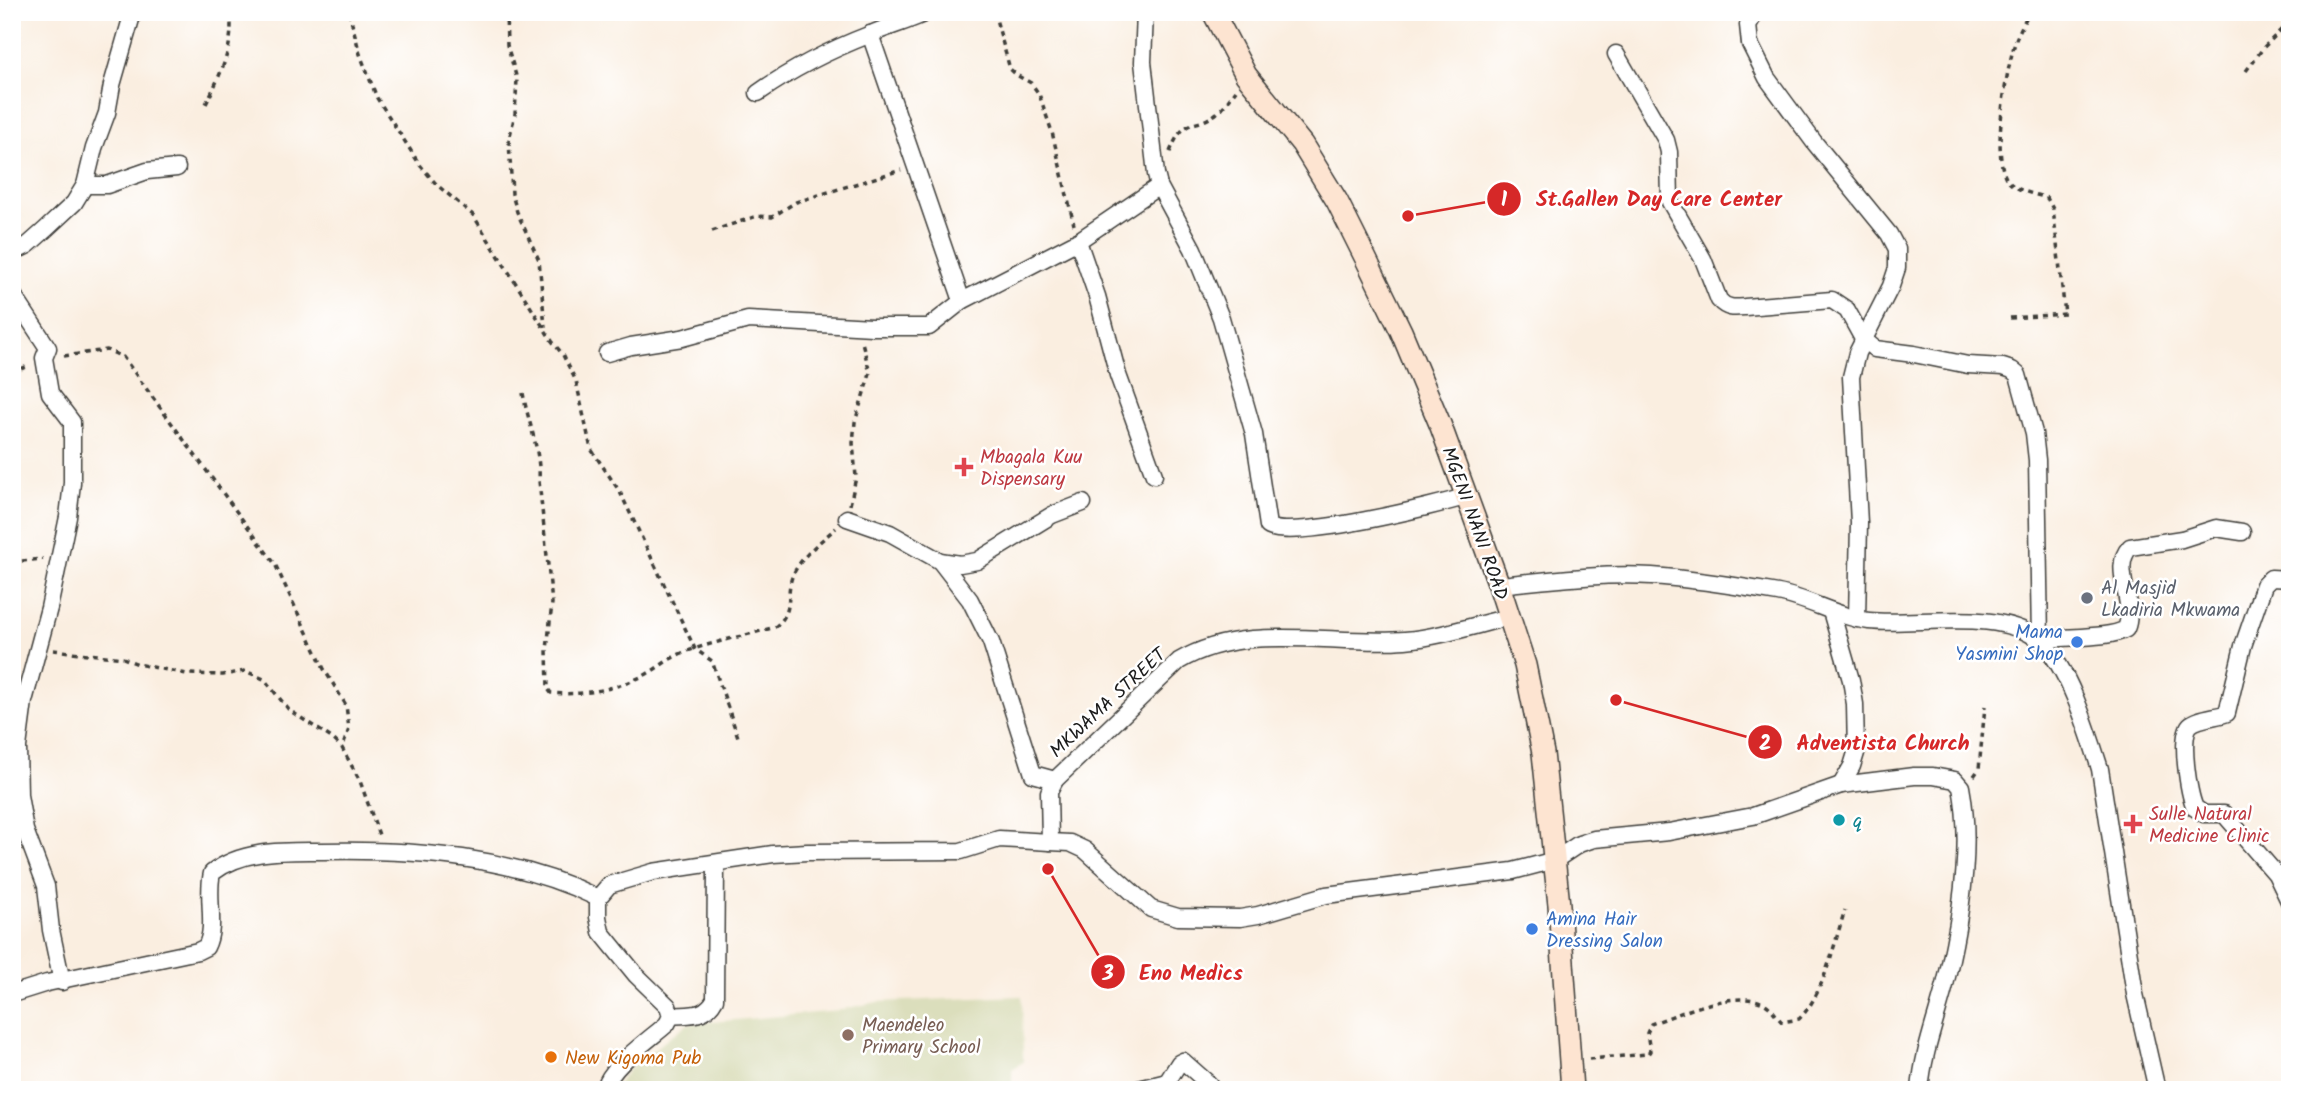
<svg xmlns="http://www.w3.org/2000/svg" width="2302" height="1102" viewBox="0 0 2302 1102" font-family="Kalam,sans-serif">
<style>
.built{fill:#dbdebc}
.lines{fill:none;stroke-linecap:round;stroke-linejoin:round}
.street-casing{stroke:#3d3c39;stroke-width:19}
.secondary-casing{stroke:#3d3c39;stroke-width:24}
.path{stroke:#3d3c39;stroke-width:3.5;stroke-dasharray:5 5;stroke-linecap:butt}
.street{stroke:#fff;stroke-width:16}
.secondary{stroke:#fde4d1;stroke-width:21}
.health-dot{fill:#e0444e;stroke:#fff;stroke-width:2.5}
.worship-dot{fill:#6b7280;stroke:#fff;stroke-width:2.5}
.shop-dot{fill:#3f7fe0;stroke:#fff;stroke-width:2.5}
.culture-dot{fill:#0f9aa8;stroke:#fff;stroke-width:2.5}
.education-dot{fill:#8d6e63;stroke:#fff;stroke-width:2.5}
.food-dot{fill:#e8710a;stroke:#fff;stroke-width:2.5}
.labels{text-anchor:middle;stroke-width:5;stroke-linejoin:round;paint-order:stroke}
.health-label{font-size:19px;fill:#be3a42;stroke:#fff;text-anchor:start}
.street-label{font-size:19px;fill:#1c1c1c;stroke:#fff}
.worship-label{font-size:19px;fill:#5b616d;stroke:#fff;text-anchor:start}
.shop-label{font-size:19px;fill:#366cbe;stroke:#fff;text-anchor:end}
.culture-label{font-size:19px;fill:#0d838f;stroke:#fff;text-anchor:start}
.education-label{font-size:19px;fill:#785e54;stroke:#fff;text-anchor:start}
.food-label{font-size:19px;fill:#c56008;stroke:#fff;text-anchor:start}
.leader{fill:none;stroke:#d62828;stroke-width:2.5}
.callout-dot{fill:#d62828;stroke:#fff;stroke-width:2.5}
.mark-label{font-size:21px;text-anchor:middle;font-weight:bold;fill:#fff}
.callout-label{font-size:21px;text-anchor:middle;font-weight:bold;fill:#d62828;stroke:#fff;stroke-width:5;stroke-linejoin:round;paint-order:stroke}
</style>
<rect width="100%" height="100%" fill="#fff"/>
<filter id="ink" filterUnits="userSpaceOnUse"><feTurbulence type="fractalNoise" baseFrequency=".0143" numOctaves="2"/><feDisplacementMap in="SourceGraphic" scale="14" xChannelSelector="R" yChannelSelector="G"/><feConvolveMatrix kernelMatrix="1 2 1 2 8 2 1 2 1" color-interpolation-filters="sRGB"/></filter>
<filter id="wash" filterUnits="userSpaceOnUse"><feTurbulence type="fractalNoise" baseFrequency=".00686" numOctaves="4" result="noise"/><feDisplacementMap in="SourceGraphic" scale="28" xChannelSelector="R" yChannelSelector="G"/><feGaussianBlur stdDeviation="1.57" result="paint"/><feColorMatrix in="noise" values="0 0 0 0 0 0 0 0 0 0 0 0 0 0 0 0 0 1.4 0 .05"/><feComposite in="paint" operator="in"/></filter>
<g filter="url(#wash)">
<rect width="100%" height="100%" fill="#faeee0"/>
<polygon class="built" points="1022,996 1023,1062 1012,1069 1012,1090 613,1090 630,1068 687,1024 829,1012 877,1002"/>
</g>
<g filter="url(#ink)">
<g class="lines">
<defs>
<g id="street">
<path d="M1145,12L1143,62L1156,174L1159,186L1193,249L1221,318L1254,434L1268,526C1288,542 1439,505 1468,496"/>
<polyline points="1756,12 1748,25 1750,44 1767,78 1814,142 1889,234 1897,249 1897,268 1891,286 1857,353 1851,377 1859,523 1857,619"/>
<polyline points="870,34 962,301"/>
<path d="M1616,54L1666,140L1669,152L1670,202L1703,259L1719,300C1727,309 1734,308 1745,307L1832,300L1847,310L1863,339L1875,349L1914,354L1968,365L2003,367L2012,370L2018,375L2034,433L2037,460L2040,640C2063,636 2109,639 2126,629C2137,603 2110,568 2130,547L2182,539L2216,528L2242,532"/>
<path d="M758,93C792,69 832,49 871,34C890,26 909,21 928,12"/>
<polyline points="85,185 107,185 147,171 177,168"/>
<polyline points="1078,241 1097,296 1118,375 1154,475"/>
<polyline points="12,253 28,245 46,229 74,203 85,185 94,148 107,113 112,85 133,12"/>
<polyline points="12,293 48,348 44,358 50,393 72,422 72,483 68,517 49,608 24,701 18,747 19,795 25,830 46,886 51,930 62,982"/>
<polyline points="607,353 631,346 682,338 748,320 872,327 929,327 962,301 1078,241 1159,186"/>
<polyline points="847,518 890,533 940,561 960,564 977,561 1052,515 1083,503"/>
<polyline points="940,561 970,600 991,642 1033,774 1055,780"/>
<path d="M2290,579L2271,578L2264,585L2243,646L2227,713C2217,717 2197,718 2190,725C2179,737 2189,794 2195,808L2204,814H2224L2276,874L2290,903"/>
<path d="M1499,585C1549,580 1601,573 1652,576C1694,579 1737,586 1778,593C1810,599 1837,617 1869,621C1917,626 2001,607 2040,641C2068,665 2089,734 2100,769L2135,994L2157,1090"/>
<polyline points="1831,611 1851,680 1855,704 1856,753 1852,766 1841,785"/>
<path d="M1050,842L1049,792L1055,780L1179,661C1247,621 1331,646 1405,640C1440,637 1475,625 1509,617"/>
<path d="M12,994L47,983L198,951L206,947C217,926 206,897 212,873C242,849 285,851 321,851C415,849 512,856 598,898"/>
<path d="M671,1016C690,1014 705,1018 715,999L716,865"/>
<path d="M604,1090C610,1066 649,1040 667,1024L671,1016L668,1006L636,975L601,932L598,917V898L609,885L653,872L773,854L807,852L961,851L999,839L1050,842L1070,843L1085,850L1151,909L1178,917L1240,918L1258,915L1326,895L1513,871L1555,860L1579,844L1594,839L1669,832L1753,816L1841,785L1914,776H1933L1955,780L1961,787C1973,849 1960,924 1945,985C1936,1020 1923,1053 1920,1090"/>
<polyline points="1135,1090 1167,1082 1179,1063 1183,1061 1209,1084 1212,1090"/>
</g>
<polyline id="secondary" points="1213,12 1246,75 1302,144 1337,201 1365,257 1401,331 1440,424 1499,585 1525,665 1543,753 1559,905 1572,1090"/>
</defs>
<use href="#street" class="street-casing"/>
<use href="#secondary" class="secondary-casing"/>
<g class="path">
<polyline points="349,12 360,54 377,98 420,165 437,185 473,215 552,341 563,355 576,381 591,449 620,492 695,649 712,661 738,737"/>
<polyline points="506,12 507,45 517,79 515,114 509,140 512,194 517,212 539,260 545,327"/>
<polyline points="994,12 1010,69 1018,76 1031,83 1039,94 1052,132 1074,225"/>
<polyline points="2246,71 2264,47 2290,21"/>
<path d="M206,104C220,75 235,46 230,12"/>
<path d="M1170,152C1185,114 1194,131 1217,113C1224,107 1230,98 1236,90"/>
<polyline points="712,231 757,216 772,217 796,202 901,170"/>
<path d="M2010,318L2065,314L2053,209L2047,198C2035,194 2016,191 2008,181C1990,159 2007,63 2017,37C2021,28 2025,20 2029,12"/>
<polyline points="64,356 107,350 123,357 275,564 324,669 346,705 349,729 342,748"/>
<polyline points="12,373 30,365"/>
<path d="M523,393C528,423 541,450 539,481L552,603L547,650L548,689L551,693C583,696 617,689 645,675C658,668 668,659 682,653C712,642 745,636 775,627C795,611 785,597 792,577C800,557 820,542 836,528"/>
<polyline points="850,505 856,477 853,443 855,422 870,373 862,342"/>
<polyline points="12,562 43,559"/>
<polyline points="53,650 123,658 138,664 187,674 223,675 245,671 264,679 289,710 333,739 342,748 360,781 379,835"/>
<polyline points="1974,776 1979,769 1985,706"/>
<path d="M1589,1059L1648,1054L1650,1051L1647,1033L1651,1024C1679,1014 1741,986 1768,1006C1773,1010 1777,1017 1782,1022L1799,1019C1824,995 1834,943 1845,910"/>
</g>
<use href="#street" class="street"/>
<use href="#secondary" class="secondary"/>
</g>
</g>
<g class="health-dot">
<path d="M960.5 456.5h7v7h7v7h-7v7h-7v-7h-7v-7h7z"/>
<path d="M2129.5 813.5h7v7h7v7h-7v7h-7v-7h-7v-7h7z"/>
</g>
<circle class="worship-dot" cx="2087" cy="598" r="7"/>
<g class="shop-dot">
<circle cx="2077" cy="642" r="7"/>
<circle cx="1532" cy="929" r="7"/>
</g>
<circle class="culture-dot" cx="1839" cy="820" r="7"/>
<circle class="education-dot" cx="848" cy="1035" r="7"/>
<circle class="food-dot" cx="551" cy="1057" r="7"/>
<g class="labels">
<g class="health-label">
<text x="980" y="463">Mbagala Kuu<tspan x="980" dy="22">Dispensary</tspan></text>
<text x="2149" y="820">Sulle Natural<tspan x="2149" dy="22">Medicine Clinic</tspan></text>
</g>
<g class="street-label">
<text transform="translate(1476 523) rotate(70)" y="7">MGENI NANI ROAD</text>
<text transform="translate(1107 702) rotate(-43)" y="7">MKWAMA STREET</text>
</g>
<g class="worship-label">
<text x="2101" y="594">Al Masjid<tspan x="2101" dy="22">Lkadiria Mkwama</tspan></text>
</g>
<g class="shop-label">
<text x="2063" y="638">Mama<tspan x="2063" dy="22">Yasmini Shop</tspan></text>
<text x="1546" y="925" text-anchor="start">Amina Hair<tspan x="1546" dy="22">Dressing Salon</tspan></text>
</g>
<g class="culture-label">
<text x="1853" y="827">q</text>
</g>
<g class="education-label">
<text x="862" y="1031">Maendeleo<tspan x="862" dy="22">Primary School</tspan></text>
</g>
<g class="food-label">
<text x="565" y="1064">New Kigoma Pub</text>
</g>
</g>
<path class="leader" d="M1408 216L1504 199M1616 700L1765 742M1048 869L1108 972"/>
<g class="callout-dot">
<circle cx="1408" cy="216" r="7"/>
<circle cx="1616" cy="700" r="7"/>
<circle cx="1048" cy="869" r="7"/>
<circle cx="1504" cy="199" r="18"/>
<circle cx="1765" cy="742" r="18"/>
<circle cx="1108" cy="972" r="18"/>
</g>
<g class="mark-label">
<text x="1504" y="206">1</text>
<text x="1765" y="750">2</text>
<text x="1108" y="980">3</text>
</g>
<g class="callout-label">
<text x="1659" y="206">St.Gallen Day Care Center</text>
<text x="1883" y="750">Adventista Church</text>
<text x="1191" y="980">Eno Medics</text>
</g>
<rect width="2302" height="1102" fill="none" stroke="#fff" stroke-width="42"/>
</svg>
